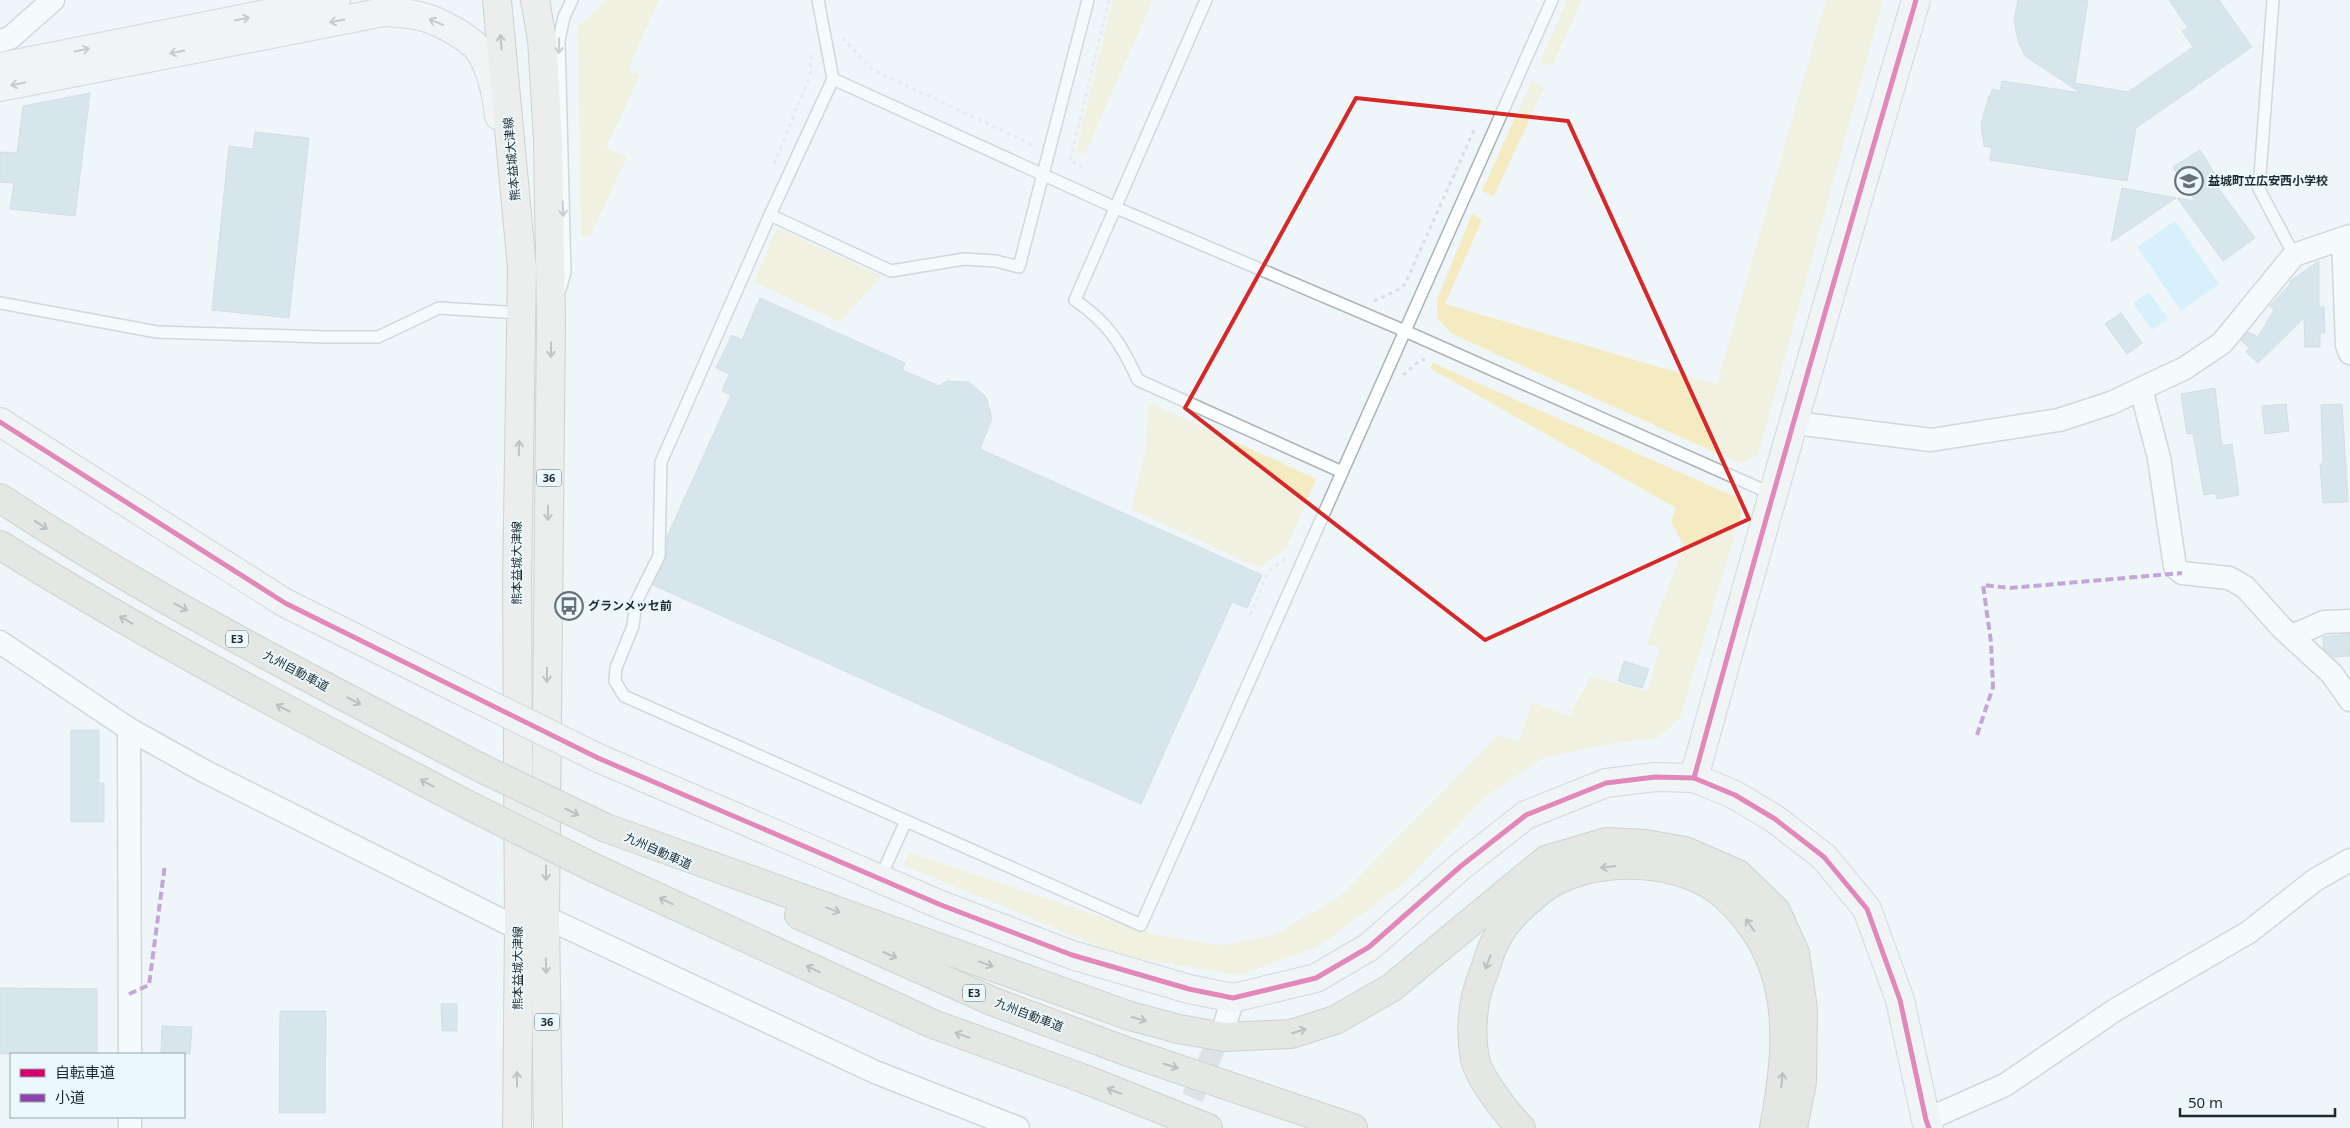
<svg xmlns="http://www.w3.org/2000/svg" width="2350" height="1128" viewBox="0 0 2350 1128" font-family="'Noto Sans','Noto Sans JP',sans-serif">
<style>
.green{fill:#f4ebc3}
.water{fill:#bae9fc}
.building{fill:#b9d3dc;stroke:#b6bfc3}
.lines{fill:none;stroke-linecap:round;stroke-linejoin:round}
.street-tunnel{stroke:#c5cdd1;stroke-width:22;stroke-dasharray:22 11;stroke-linecap:butt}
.lane-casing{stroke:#abb3b8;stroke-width:14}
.street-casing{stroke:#abb3b8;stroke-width:25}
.secondary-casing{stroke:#abb3b8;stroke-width:30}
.primary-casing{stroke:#a6a69a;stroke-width:30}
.highway-casing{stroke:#a6a69a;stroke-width:30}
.path{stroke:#dbdee0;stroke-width:3;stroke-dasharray:4 4;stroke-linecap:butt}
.lane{stroke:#fdfefe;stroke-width:11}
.street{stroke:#fdfefe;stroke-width:22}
.secondary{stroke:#f1f1ee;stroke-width:28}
.primary{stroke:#e6e5dd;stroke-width:28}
.highway{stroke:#d7d5c8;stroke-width:28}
.secondary-bridge-casing{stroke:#abb3b8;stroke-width:30;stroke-linecap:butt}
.highway-bridge-casing{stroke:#a6a69a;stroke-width:30;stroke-linecap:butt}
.secondary-bridge{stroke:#f1f1ee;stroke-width:28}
.highway-bridge{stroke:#d7d5c8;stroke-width:28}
.quiet{stroke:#8e44ad;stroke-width:4;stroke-dasharray:8 4;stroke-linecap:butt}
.cycleway-casing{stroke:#ebf8fd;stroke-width:8}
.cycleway{stroke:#d6006c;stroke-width:5}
.oneway{stroke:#929798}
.oneway2{stroke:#828886}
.oneway3{stroke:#999fa1}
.oneway4{stroke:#7a807c}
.marked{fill:none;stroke:#d62828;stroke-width:4;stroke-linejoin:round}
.labels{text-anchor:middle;stroke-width:4;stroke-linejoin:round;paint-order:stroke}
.shield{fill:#ebf8fd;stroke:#5c686d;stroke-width:1}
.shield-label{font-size:11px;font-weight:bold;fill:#1e2a2f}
.street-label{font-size:12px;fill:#1e2a2f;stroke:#ebf8fd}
.poi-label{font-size:12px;font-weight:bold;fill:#1e2a2f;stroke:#ebf8fd;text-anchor:start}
</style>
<rect width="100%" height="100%" fill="#eff6f9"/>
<g class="green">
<polygon points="605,0 659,0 628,69 640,75 606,148 627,157 590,237 581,237 578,27"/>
<polygon points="1113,0 1153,0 1085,154 1076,151"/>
<polygon points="1567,0 1582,0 1552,66 1540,62"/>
<polygon points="1826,0 1883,0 1758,455 1741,464 1452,334 1437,318 1437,299 1472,214 1482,220 1445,304 1717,384"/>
<polygon points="1532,80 1544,88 1494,196 1482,191"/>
<polygon points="777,228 882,276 840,322 754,282"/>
<polygon points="1433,363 1738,498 1741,514 1680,718 1658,738 1619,742 1543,758 1486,796 1404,883 1318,947 1240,975 1122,956 903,865 909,852 1153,934 1221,945 1273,935 1339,897 1498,735 1519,742 1532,702 1569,716 1591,676 1647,691 1660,647 1646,644 1684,547 1671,521 1676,508 1430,368"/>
<polygon points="1149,402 1316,479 1286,549 1259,568 1131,509 1146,449"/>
</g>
<g class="water">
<polygon points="2175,221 2219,284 2181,311 2137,247"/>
<polygon points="2149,292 2168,318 2152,330 2133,303"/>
</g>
<g class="building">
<polygon points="2018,0 2088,0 2075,83 2128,92 2193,47 2182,31 2188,28 2169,0 2219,0 2252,47 2136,128 2127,181 1990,160 1992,148 1984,146 1981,124 1988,99 1993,89 2000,91 2002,81 2081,93 2025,56 2018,41 2014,20"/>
<polygon points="90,93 75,216 10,209 14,183 0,182 0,152 17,153 23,106"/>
<polygon points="255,132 309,138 289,318 212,310 229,146 253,149"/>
<polygon points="2200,150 2215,174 2210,177 2255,238 2223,261 2177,198 2195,201 2173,167"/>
<polygon points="2122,188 2176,198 2111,242"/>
<polygon points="2319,261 2319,307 2324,307 2325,333 2320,333 2320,347 2305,347 2304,318 2258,363 2246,352 2249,348 2241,340 2248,332 2258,337 2274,310 2270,306 2291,283 2290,281"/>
<polygon points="760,298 905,363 902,370 939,386 947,381 969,382 986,397 992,418 980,449 1262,575 1247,608 1232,602 1141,804 653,585 666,559 667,537 731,395 722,391 729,374 716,368 732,335 742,340"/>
<polygon points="2121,313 2142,343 2127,354 2105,324"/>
<polygon points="2215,388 2222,446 2232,444 2239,495 2217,499 2215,493 2204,495 2193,433 2187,434 2181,394"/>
<polygon points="2286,404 2289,431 2265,434 2262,406"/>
<polygon points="2342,404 2348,502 2323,503 2320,464 2323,464 2321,405"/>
<polygon points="2350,634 2350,656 2333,657 2323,648 2323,637"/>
<polygon points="1624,661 1649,669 1642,688 1618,681"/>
<polygon points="71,730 99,730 99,783 104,783 104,822 71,822"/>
<polygon points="0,988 97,989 97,1054 0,1054"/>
<polygon points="441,1004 457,1004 457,1031 442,1031"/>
<polygon points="280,1011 326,1011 325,1113 279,1113"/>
<polygon points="162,1026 192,1027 190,1054 161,1054"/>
</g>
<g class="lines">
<polyline class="street-tunnel" points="1179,1128 1225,1024"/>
<defs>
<g id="lane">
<polyline points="818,0 833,79 1114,207 1405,331 1772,494"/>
<path d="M1206,0L1075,300C1108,323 1121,343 1138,380L1342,472"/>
<polyline points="2273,0 2259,189 2294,255"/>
<polyline points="833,79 770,215 661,462 659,556 636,602 633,626 616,668 615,681 624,696 1141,925 1552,0"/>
<polyline points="770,215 891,271 964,259 996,261 1019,267 1088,0"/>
<polyline points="560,290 565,272 559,40 564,17 572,0"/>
<polyline points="0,303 157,332 326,337 378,337 439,308 520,313"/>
<polyline points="880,878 906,821"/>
</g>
<g id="street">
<polyline points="0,41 10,38 53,0"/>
<polyline points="2343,239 2347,345 2350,353"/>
<polyline points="2141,389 2159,458 2175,567 2182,573 2229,578 2245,587 2282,628 2332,674 2350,700"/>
<polyline points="1795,423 1931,440 2059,420 2111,403 2185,368 2222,343 2294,255 2350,236"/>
<polyline points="2292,636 2324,622 2350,621"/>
<polyline points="0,642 129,729 204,771 519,929"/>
<polyline points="129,729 130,1054"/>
<polyline points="545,917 875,1072 1018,1128"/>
<polyline points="1225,1024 1233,998"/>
<polyline points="1926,1120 2005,1085 2115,1010 2249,932 2315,880 2350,860"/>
<polyline points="130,1128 130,1117"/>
</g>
<g id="secondary">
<polyline points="0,67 336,0"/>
<path d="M0,87L384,12C395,13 405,13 415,15C434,18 471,37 481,53C491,71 497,96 499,116"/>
<polyline points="0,422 285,603 458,689"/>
<polyline points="598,758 941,905 1072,955 1189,989 1233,998 1316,978 1369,947 1461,866 1526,815 1606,783 1655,777 1694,778 1735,795 1775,819 1824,857 1867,909 1900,1000 1926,1120 1929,1128"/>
<path d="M1694,778C1765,518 1840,259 1916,0"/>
</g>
<g id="primary">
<polyline points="497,0 522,268 517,584 519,929 517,1128"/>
<polyline points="535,0 542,39 548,139 551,320 545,917 548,1128"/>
</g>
<g id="highway">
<path d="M0,498C153,599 318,683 481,768"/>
<path d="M0,545C152,640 311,723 470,806"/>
<polyline points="606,828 1130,1016 1179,1029 1224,1037 1291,1034 1335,1020 1391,988 1546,860 1607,842 1645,844 1685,851 1738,874 1776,911 1795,953 1803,1009 1802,1082 1793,1128"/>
<polyline points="594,868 933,1024 1082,1078 1208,1128"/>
<polyline points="799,915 994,1002 1131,1053 1353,1128"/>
<path d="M1521,1128C1507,1114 1479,1078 1475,1059C1470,1033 1472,1002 1482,977C1487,965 1490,950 1497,938C1506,920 1524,904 1540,891C1585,856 1673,856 1719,891C1741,908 1762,937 1772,963C1792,1015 1784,1075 1774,1128"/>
</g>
</defs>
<use href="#lane" class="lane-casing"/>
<use href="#street" class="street-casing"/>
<use href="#secondary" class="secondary-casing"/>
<use href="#primary" class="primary-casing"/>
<use href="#highway" class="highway-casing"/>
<g class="path">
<polyline points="842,38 873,70 1035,146"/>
<polyline points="774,164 810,75 811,55"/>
<polyline points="1083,167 1070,161 1109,0"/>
<polyline points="1374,301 1398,290 1405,284 1475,128"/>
<polyline points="1403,375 1419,361 1429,358"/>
<polyline points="1250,615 1268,572 1286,558"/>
</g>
<use href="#lane" class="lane"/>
<use href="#street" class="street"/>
<use href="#secondary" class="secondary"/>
<use href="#primary" class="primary"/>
<use href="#highway" class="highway"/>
<defs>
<polyline id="secondary-bridge" points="458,689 598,758"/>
<g id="highway-bridge">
<polyline points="481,768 606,828"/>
<polyline points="470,806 594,868"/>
</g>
</defs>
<use href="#secondary-bridge" class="secondary-bridge-casing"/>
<use href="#highway-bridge" class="highway-bridge-casing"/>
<use href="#secondary-bridge" class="secondary-bridge"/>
<use href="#highway-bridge" class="highway-bridge"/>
<g class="quiet">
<polyline points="1977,735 1993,687 1991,642 1983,585 2010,588 2182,573"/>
<polyline points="129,994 149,985 165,864"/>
</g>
<defs>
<g id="cycleway">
<polyline points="0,422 285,603 598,758 941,905 1072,955 1189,989 1233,998 1316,978 1369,947 1461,866 1526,815 1606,783 1655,777 1694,778 1735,795 1775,819 1824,857 1867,909 1900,1000 1926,1120 1929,1128"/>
<path d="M1694,778C1765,518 1840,259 1916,0"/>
</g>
</defs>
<use href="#cycleway" class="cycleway-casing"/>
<use href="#cycleway" class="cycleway"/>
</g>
<defs><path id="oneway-shaft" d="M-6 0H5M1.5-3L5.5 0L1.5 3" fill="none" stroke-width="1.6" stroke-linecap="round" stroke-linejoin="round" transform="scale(1.25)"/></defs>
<g class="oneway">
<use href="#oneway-shaft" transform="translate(242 19) rotate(-11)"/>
<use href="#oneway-shaft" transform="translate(337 21) rotate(169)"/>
<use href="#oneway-shaft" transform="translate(436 22) rotate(-157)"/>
<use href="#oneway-shaft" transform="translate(82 50) rotate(-11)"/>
<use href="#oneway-shaft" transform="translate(177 52) rotate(169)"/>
<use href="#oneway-shaft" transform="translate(18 84) rotate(169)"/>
</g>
<g class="oneway2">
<use href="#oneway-shaft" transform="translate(501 42) rotate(-95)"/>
<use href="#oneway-shaft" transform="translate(551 350) rotate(91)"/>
<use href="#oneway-shaft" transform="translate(519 448) rotate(-89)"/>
<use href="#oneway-shaft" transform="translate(548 513) rotate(91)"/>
<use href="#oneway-shaft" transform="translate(547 675) rotate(90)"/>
<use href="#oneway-shaft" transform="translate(546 873) rotate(90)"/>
<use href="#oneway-shaft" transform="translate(546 966) rotate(89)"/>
<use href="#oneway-shaft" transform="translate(517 1079) rotate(-90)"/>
</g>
<g class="oneway3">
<use href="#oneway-shaft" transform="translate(559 46) rotate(91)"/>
<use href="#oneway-shaft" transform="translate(563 209) rotate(88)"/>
</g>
<g class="oneway4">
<use href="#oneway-shaft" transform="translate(41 525) rotate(34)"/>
<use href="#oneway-shaft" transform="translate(181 607) rotate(29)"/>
<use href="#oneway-shaft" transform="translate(126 620) rotate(-151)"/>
<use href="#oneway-shaft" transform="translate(354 701) rotate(28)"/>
<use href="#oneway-shaft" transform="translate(283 708) rotate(-152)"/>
<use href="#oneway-shaft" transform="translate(427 783) rotate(-152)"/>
<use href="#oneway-shaft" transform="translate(572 812) rotate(26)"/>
<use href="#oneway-shaft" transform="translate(1608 867) rotate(173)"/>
<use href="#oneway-shaft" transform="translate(666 901) rotate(-155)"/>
<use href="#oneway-shaft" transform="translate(833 910) rotate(20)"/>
<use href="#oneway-shaft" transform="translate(1750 925) rotate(-126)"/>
<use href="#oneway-shaft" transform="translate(890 955) rotate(24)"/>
<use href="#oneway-shaft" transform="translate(1488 962) rotate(111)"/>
<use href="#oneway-shaft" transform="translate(986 964) rotate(20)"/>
<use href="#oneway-shaft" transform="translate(813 969) rotate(-155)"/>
<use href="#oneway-shaft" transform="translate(1139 1019) rotate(15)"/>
<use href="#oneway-shaft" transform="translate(1299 1031) rotate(-17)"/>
<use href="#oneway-shaft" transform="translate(962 1035) rotate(-160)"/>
<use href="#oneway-shaft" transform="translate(1171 1066) rotate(18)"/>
<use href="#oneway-shaft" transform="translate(1782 1080) rotate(-84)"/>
<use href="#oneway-shaft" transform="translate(1114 1091) rotate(-159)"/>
</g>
<path d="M0 0H2350V1128H0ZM1356,98L1568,121L1749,519L1485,640L1185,408Z" fill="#eff6f9" fill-opacity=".55" fill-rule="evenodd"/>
<path class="marked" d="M1356,98L1568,121L1749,519L1485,640L1185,408Z"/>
<defs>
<symbol id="school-ring" viewBox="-11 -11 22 22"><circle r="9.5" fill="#ebf8fd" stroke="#677176" stroke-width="1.5"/><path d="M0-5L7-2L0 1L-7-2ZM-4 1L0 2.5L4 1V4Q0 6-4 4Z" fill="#677176"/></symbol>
<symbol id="bus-ring" viewBox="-11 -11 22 22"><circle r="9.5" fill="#ebf8fd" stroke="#677176" stroke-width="1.5"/><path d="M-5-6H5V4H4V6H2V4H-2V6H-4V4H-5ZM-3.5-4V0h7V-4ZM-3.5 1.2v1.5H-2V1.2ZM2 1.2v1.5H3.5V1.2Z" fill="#677176"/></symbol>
</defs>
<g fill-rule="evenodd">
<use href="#school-ring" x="2173" y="165" width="32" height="32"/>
<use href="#bus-ring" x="553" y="590" width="32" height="32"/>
</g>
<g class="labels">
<g class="shield">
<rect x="536.5" y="469.5" width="25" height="17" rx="4"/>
<rect x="226" y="630.5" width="22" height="17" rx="4"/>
<rect x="963" y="984.5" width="22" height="17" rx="4"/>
<rect x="534.5" y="1013.5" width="25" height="17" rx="4"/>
</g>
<g class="shield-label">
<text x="549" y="482">36</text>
<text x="237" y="643">E3</text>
<text x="974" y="997">E3</text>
<text x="547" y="1026">36</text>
</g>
<g class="street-label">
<text transform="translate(512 159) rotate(-95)" y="4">熊本益城大津線</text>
<text transform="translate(517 563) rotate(-90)" y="4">熊本益城大津線</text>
<text transform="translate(296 671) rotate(28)" y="4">九州自動車道</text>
<text transform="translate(658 851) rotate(24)" y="4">九州自動車道</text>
<text transform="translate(518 968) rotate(-90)" y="4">熊本益城大津線</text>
<text transform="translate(1029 1015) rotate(21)" y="4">九州自動車道</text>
</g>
<g class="poi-label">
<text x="2208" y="185">益城町立広安西小学校</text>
<text x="588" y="610">グランメッセ前</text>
</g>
</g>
<rect x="10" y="1053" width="175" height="65" fill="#ebf8fd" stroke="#99a6ab"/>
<rect x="20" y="1069" width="25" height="8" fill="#d6006c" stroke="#99a6ab"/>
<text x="55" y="1078" font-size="15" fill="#1e2a2f">自転車道</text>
<rect x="20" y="1094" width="25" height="8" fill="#8e44ad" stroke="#99a6ab"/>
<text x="55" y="1103" font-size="15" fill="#1e2a2f">小道</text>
<path d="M2180 1108v8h155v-8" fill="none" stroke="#1e2a2f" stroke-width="2.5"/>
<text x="2188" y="1108" font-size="15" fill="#1e2a2f" stroke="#ebf8fd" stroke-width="4" paint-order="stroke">50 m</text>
</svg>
